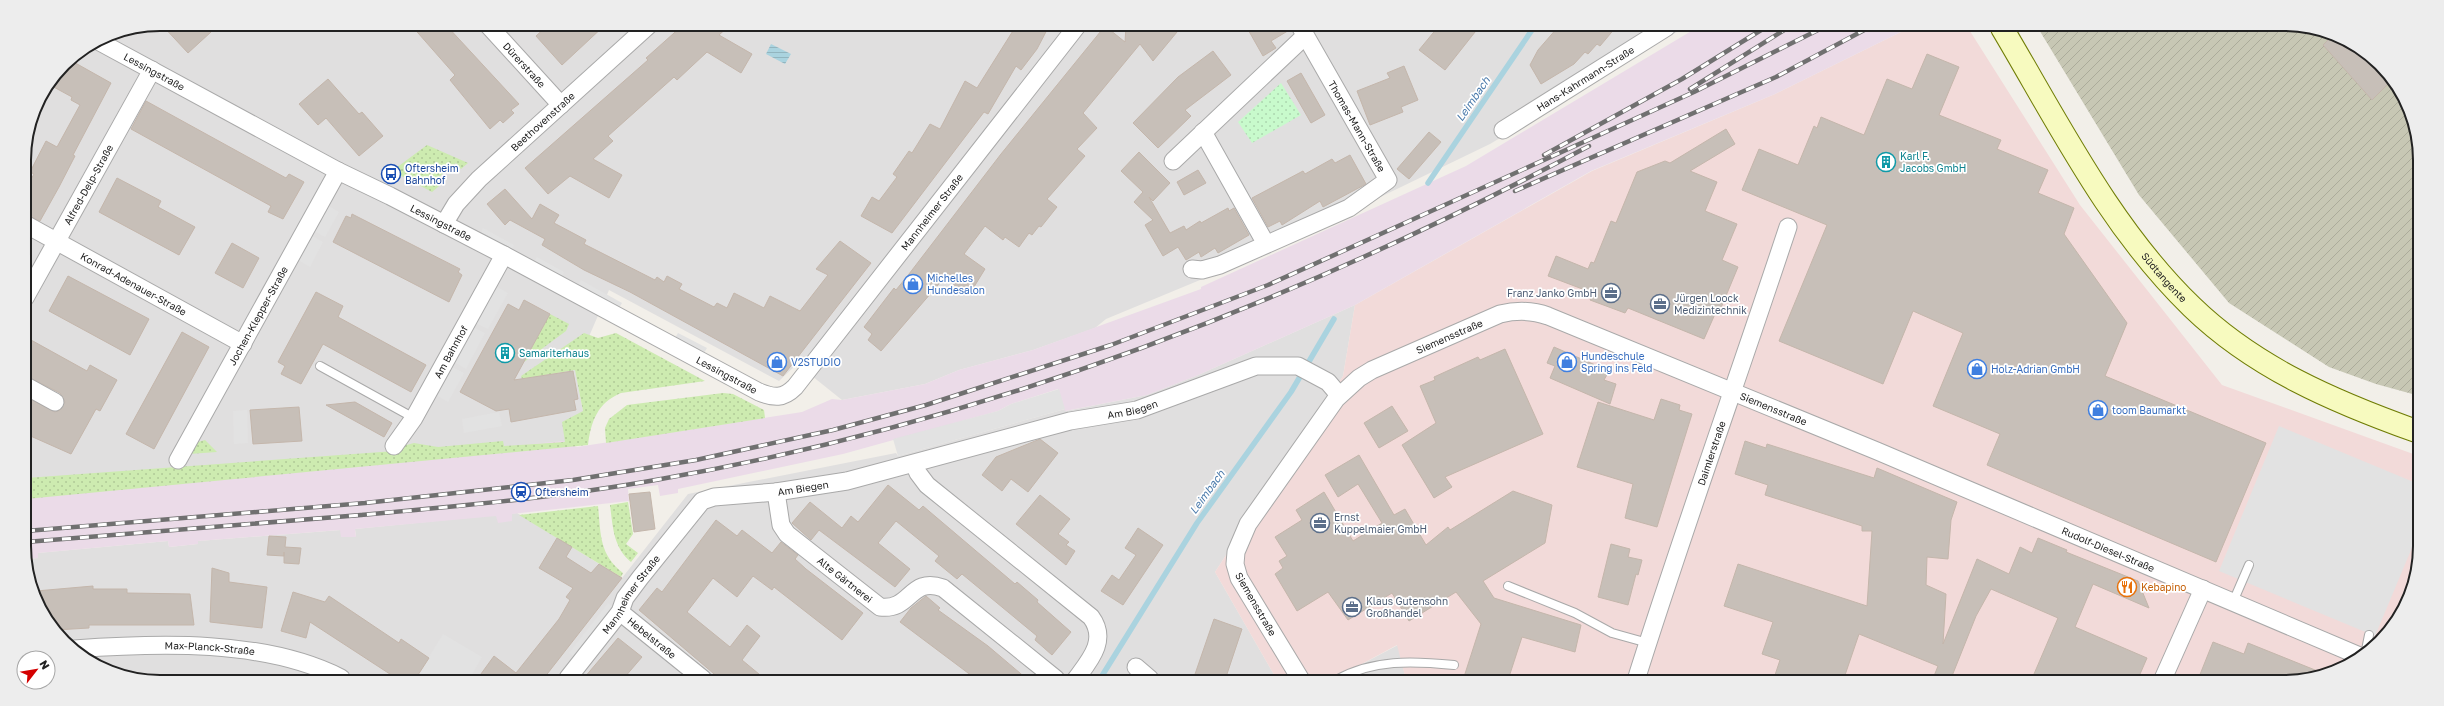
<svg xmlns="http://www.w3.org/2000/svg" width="2444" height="706" viewBox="0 0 2444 706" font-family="'Golos Text',sans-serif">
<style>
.residential{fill:#e0dfdf}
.commercial{fill:#f2dad9}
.railway{fill:#ebdbe8}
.construction{fill:url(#construction-furrows)}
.grass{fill:url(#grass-dots)}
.park{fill:url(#park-dots)}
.parking{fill:#e2e2e2}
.water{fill:url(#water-rules)}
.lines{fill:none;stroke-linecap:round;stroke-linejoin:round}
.stream{stroke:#aad3df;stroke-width:5.5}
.building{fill:#c7bfb8;stroke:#c4b6ab}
.lane-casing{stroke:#a9a9a9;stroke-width:10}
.street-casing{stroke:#a9a9a9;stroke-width:19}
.secondary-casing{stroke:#707d05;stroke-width:24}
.lane{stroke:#fff;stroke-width:8}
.street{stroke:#fff;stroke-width:17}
.secondary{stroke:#f7fabf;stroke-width:22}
.rail-casing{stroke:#707070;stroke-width:4.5}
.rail{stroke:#fff;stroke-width:3;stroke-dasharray:9;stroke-linecap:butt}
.labels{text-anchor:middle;stroke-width:3.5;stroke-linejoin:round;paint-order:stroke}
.street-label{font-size:10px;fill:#222;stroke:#fff}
.culture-label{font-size:10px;fill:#0d838f;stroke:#fff;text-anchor:start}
.transit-label{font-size:10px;fill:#164399;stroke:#fff;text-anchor:start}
.shop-label{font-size:10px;fill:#366cbe;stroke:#fff;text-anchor:start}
.service-label{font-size:10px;fill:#4e5e75;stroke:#fff;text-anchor:start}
.food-label{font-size:10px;fill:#c56008;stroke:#fff;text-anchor:start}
.water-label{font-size:11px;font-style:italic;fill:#4a7aab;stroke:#fff}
.rim{fill:none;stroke:#222;stroke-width:2}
</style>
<defs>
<pattern id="construction-furrows" width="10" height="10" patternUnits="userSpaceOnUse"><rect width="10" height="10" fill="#c7c7b4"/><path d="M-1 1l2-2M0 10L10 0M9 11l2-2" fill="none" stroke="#abab9a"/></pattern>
<pattern id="grass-dots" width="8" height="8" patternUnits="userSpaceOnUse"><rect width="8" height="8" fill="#cdebb0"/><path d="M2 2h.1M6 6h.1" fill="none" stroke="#b0c997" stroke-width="1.8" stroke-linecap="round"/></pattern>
<pattern id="park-dots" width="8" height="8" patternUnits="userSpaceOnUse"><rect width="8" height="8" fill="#c8facc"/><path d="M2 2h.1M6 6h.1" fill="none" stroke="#acd6af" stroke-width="1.8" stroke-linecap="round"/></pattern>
<pattern id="water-rules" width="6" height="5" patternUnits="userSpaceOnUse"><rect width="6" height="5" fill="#aad3df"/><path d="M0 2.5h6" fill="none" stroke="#92b5bf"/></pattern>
</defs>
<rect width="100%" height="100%" fill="#f2efe9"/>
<g class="residential">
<polygon points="160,24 1685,27 1490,144 1341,216 1229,268 1106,319 1095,328 1033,350 959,370 925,384 842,400 797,364 779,381 609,290 575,369 583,411 565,442 26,487 24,151 34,108 64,64 108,34"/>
<polygon points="1355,305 1343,376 1215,572 1277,680 125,677 92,664 58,636 27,572 26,559 38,558 38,553 168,541 169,547 198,544 198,541 341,530 341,537 356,536 355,529 517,513 622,578 688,494 896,453 898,456 1065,409 1066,411 1147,395 1196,376"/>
<polygon points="1398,645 1406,680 1332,680"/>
</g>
<polygon class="commercial" points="1909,28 1968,28 2080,205 2222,385 2416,455 2415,581 2397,621 2367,654 2336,672 2293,682 1406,680 1397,645 1332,680 1277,680 1215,572 1343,376 1355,305 1592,171 1775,94"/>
<polygon class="railway" points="1698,27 1909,28 1775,94 1591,171 1355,305 1196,376 1147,395 1065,411 1058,389 1011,404 998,411 843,454 678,489 678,493 660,496 658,485 628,489 629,501 512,514 512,521 498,523 496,516 355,529 356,537 341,537 340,530 198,541 198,544 169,547 168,541 38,553 38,558 26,559 26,487 415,456 562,441 577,447 802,412 832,399 842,400 925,384 959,370 1033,350 1201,289 1201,287 1466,166"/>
<polygon class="construction" points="2038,28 2319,29 2380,64 2406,100 2417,134 2416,395 2376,384 2329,367 2229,303 2139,195"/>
<g class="grass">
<polygon points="427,145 468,163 461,169 456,163 440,176 444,182 432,192 392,171"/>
<polygon points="550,314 569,324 566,331 524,362"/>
<path d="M584,333L598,338L616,333L705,381L621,393C597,403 591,422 588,445L26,499V478L395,451L399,447L414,443L438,447L503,441L504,446L565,442L562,422L583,411L575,370L522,379L521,376Z"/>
<polygon points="723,393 733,394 764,410 765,418 606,443 605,428 609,419 627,405"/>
<polygon points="205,440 217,452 189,454 198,442"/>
<path d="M628,502L633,534L626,544L638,553L631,562C613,547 613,527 610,505Z"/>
<path d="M598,506C601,535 599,554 623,573L621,577L519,515Z"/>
</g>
<polygon class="park" points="1281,83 1301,115 1252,143 1238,122"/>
<g class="parking">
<polygon points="329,206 339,212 325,237 314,231"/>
<polygon points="483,228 514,245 512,250 481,233"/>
<polygon points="312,236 323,242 310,267 298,260"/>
<polygon points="537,257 564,272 562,277 534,262"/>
<polygon points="581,280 622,303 619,308 578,286"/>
<polygon points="495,286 508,293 488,329 475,323"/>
<polygon points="473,327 485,333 466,369 454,362"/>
<polygon points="678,333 707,348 704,353 675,338"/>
<polygon points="452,367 464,373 448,402 436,395"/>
<polygon points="1059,389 1065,409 898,456 893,439 998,411 1011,404"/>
<polygon points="247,410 248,443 234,444 233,411"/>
<polygon points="499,412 502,426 464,433 462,419"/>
<polygon points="2279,426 2416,483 2416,538 2375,636 2219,571"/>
<polygon points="608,603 612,606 604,618 574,657 569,653"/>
<polygon points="443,634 482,657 470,678 416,678"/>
</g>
<polygon class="water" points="771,44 791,54 785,64 766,54"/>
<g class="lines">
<g class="stream">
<polyline points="1428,183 1534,27"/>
<polyline points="1100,679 1197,523 1291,392 1334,319"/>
</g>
</g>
<g class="building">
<polygon points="161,24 204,24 211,32 188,53"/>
<polygon points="411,25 446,25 519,104 511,110 514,113 503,123 500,120 490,129 450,80 455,75"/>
<polygon points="548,25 605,25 562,65 536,36"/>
<polygon points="683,25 730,25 719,35 752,54 741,73 707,52 677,80 674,77 608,136 613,141 593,159 622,175 609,198 570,176 548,194 525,168 648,60 646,58"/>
<polygon points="1016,26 1049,26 1037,49 1021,70 1016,66 988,114 984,112 892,233 861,216 872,197 879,201 897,177 893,174 909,151 912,153 930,124 940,129 965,81 977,88"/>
<polygon points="1105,26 1125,42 1126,26 1182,26 1153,61 1140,44 1083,113 1097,128 1077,149 1085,156 1047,199 1057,207 1041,227 1039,226 1032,235 1029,233 1019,247 1005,237 1003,240 985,226 964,254 985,269 969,295 944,278 881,351 868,340 872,334 864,327 894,288 896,290 909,274 1001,154"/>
<polygon points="1246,26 1290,26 1291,29 1271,41 1276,48 1263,56"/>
<polygon points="1438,27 1479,27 1445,70 1419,50"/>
<polygon points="1558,27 1616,27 1600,46 1597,44 1588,54 1585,52 1574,64 1541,84 1530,65 1538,50"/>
<polygon points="2332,36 2380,64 2392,80 2372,100 2323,45"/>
<polygon points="1213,51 1231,75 1185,110 1191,116 1158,148 1133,123 1178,77"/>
<polygon points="1927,54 1959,67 1939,115 2001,140 1997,149 2048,170 2038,193 2074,208 2064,234 2127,323 2105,376 2266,443 2216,562 1987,465 2000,434 1933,406 1963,333 1913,311 1883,384 1779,341 1827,225 1742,190 1759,149 1798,165 1814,126 1817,128 1821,117 1864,135 1887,79 1912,89"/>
<polygon points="70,60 111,83 73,155 75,156 59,187 40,221 25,214 24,192 34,174 30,172 46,141 57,147 80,105 71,100 72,97 50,85 64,64"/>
<polygon points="1404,66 1418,100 1401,107 1403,112 1370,125 1357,91 1390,78 1387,73"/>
<polygon points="1301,73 1325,115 1311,123 1287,81"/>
<polygon points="328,79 359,114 362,112 383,136 359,156 326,118 318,125 299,104"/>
<polygon points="146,101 286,178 289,174 304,182 283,219 268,212 271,206 131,129"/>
<polygon points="1726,129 1735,144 1690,171 1717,182 1705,211 1737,224 1722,260 1738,267 1718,315 1715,314 1704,339 1628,308 1625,313 1590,300 1593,293 1548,276 1556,256 1588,269 1591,262 1594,263 1611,221 1616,223 1637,172 1665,161 1670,163"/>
<polygon points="1429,132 1441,142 1409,179 1397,169"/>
<polygon points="1139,152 1170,183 1153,201 1149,197 1170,233 1184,226 1186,230 1200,221 1201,223 1228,208 1229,211 1234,208 1249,235 1218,253 1215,248 1201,257 1199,252 1186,260 1178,247 1163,256 1145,225 1153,220 1134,202 1143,192 1121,171"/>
<polygon points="1350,155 1366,184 1323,207 1320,201 1282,225 1280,221 1268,227 1252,198 1303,171 1305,174 1332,159 1335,163"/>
<polygon points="1198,170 1206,183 1184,195 1177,182"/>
<polygon points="117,178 161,201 158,207 195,227 179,255 99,212"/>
<polygon points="505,189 532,219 540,204 559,215 554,223 586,240 584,244 655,280 657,277 664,282 667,276 682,284 679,289 714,307 717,303 727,308 734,293 764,308 770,296 800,311 828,275 816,269 840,241 871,263 783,376 630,292 584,270 542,245 545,239 510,220 505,225 487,204"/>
<polygon points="352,214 460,269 458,272 462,275 449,302 333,242 346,216 351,218"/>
<polygon points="232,243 259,258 243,288 215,273"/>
<polygon points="68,276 149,319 130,355 49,311"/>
<polygon points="316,292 343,306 338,317 426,365 411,392 323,344 301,384 281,374 285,366 278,362"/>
<polygon points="524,300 550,314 514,380 573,371 578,399 574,400 576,410 511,422 509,409 496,411 460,392 508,304 519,310"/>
<polygon points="182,332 209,347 154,449 126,434"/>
<polygon points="31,340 87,371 90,365 117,380 100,411 96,409 71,454 26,434 26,397 55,412 60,410 65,402 60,393 26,376 25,351"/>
<polygon points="1554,347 1609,371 1604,380 1616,384 1610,404 1550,378 1555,366 1547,363"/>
<polygon points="1505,349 1543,434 1445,477 1452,487 1434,498 1402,445 1436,423 1420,386 1435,380 1434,377 1478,357 1480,360"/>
<polygon points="1661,399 1680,405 1679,410 1692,414 1657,527 1625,518 1633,484 1577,467 1598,402 1654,420"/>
<polygon points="355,402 392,423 384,437 326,405"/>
<polygon points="1392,406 1408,431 1379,448 1364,423"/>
<polygon points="299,407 302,441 253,444 250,410"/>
<polygon points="1040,439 1058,453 1028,492 1011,479 1002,491 982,475 996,457"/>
<polygon points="1745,441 1766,448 1767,444 1874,478 1877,468 1957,502 1951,520 1948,559 1927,557 1926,585 1946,594 1943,644 1977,559 2009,574 2020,547 2032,553 2038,538 2067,550 2066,552 2138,581 2149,608 2093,584 2075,627 2147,658 2137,681 2031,681 2058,618 1991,589 1976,616 1950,681 1932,681 1938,666 1859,634 1843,681 1773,681 1780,660 1762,654 1773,622 1724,606 1738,564 1867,606 1872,531 1862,531 1862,526 1765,495 1768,485 1735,474"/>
<polygon points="1359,455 1394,515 1405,509 1426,545 1448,527 1450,530 1513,491 1552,505 1545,543 1483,581 1494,598 1581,625 1575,652 1522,637 1508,680 1463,680 1481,624 1456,592 1409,621 1392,593 1348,620 1328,592 1297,611 1275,574 1283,568 1279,561 1287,556 1275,537 1302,520 1296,510 1324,492 1353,541 1382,523 1358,484 1338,497 1325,475"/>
<polygon points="888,485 919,510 923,506 1015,584 1017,582 1038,600 1037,602 1071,632 1052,655 1035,640 1037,636 962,574 957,579 935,561 939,556 896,521 878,543 910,569 895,587 819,530 811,540 792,523 810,502 842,528 851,516 858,522"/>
<polygon points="650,492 655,529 634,532 629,494"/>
<polygon points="1040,495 1070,519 1058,534 1069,542 1066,545 1075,551 1066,565 1016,524"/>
<polygon points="716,520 737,536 742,530 772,553 781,542 798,555 795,559 806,569 863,613 842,640 774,587 772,590 753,576 737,597 713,578 687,612 730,647 747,625 760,636 742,660 765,679 720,679 639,610 657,588 662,592"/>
<polygon points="1138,528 1163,545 1123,605 1101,591 1112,575 1119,580 1136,555 1125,548"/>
<polygon points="269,536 286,537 285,547 301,548 299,564 284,563 284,552 284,556 267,555"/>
<polygon points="557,538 572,547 566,557 591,573 599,564 622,578 544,678 478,678 494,656 516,673 559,619 570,600 566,597 573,588 539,568"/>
<polygon points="1611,544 1630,549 1628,557 1642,560 1638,575 1636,574 1628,605 1598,597"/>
<polygon points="212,568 229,573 229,582 267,587 262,628 210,622"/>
<polygon points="93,586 93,589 127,589 127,593 190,594 194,625 89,625 89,628 55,630 36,591"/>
<polygon points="293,592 325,602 329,596 399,643 401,639 429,658 416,678 396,678 310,622 306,638 281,631"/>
<polygon points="926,596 940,608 938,610 988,646 1027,679 976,679 900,622 911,608"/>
<polygon points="1214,619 1242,629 1225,680 1193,680"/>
<polygon points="618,638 642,657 624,678 584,678"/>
<polygon points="2213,642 2244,654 2248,643 2325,674 2293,682 2197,682"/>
</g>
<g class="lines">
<defs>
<g id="lane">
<polyline points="320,366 414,418"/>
<polyline points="1508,586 1575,613 1612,633 1648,643"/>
<polyline points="2233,602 2249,565"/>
<polyline points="2365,655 2369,635"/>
<path d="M1336,680C1373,659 1413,661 1454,665"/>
</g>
<g id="street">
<path id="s1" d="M488,25L561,105"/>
<path id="s2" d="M98,41L338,171L390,196L504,255L759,392C774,398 783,399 795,387L1077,26"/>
<path id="s3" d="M1503,130L1667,27"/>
<polyline points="1203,132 1266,244"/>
<polyline points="1173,161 1305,36"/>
<path id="s4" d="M25,224L243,344"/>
<path id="s5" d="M444,224L456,204L479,179L649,25"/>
<polyline points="1192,269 1202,270 1220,265 1349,208 1388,180 1300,26"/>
<path id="s6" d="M25,298L152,70"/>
<polyline points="26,386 55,402"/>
<path id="s7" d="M394,446L414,418L504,255"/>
<path id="s8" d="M178,460L338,171"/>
<path d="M914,464L918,473L927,485L1091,617C1108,640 1090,660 1076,679"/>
<path id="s9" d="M776,492L781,525L787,534L880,607C912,611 909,576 943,588L1056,679"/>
<path id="s10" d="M620,612L703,679"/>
<path id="s11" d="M74,649C157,643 265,639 341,678"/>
<polyline points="1136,667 1150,679"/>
<path id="s12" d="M568,678L620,612L625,598L640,578L702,501L714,497L776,492L847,481L1070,421L1137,410L1256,366H1298L1328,382L1339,395"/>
<path id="s13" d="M1301,680L1239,578L1235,564L1236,552L1248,524L1336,399L1359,378L1372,370L1500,314C1517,310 1532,310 1548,316L1877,451L2362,657"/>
<path id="s14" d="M1636,680C1684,528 1738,378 1788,227"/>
<polyline points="2162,681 2203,589"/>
</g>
<g id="secondary">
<path id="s15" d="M2002,28C2059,124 2111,229 2192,307C2255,368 2335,402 2416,431"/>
</g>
</defs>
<use href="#lane" class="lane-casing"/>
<use href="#street" class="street-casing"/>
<use href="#secondary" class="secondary-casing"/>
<use href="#lane" class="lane"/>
<use href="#street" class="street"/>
<use href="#secondary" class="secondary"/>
<defs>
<g id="rail">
<polyline points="1690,89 1789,27"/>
<polyline points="1544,155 1682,79 1766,27"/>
<polyline points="1515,191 1776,77 1868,28"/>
<polyline points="26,531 365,503 573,480 696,460 833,430 926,405 1111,345 1268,285 1694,92 1822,28"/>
<path d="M26,542C138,533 249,524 361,515C461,506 562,497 661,479C987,422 1298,301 1589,146"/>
</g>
</defs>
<use href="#rail" class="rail-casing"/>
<use href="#rail" class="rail"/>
</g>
<defs>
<symbol id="building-ring" viewBox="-11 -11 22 22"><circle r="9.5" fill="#fff" stroke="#0f9aa8" stroke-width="1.5"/><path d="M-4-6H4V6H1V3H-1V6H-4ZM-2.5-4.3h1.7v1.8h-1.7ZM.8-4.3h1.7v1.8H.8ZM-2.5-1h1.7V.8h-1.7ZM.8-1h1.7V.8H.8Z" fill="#0f9aa8"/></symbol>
<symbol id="bus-ring" viewBox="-11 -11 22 22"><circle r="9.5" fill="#fff" stroke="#1a4fb4" stroke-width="1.5"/><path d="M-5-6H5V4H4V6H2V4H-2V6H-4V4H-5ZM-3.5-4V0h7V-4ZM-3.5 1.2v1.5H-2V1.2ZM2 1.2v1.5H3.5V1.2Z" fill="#1a4fb4"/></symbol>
<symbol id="shop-ring" viewBox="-11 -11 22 22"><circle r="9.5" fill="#fff" stroke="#3f7fe0" stroke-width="1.5"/><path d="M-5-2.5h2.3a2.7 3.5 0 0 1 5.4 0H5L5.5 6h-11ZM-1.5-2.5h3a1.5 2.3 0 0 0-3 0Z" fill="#3f7fe0"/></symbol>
<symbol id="office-ring" viewBox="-11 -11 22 22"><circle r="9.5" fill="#fff" stroke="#5c6f8a" stroke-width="1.5"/><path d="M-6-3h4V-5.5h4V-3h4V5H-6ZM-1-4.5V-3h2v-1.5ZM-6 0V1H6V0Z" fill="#5c6f8a"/></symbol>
<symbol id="station-ring" viewBox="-11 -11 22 22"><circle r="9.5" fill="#fff" stroke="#1a4fb4" stroke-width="1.5"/><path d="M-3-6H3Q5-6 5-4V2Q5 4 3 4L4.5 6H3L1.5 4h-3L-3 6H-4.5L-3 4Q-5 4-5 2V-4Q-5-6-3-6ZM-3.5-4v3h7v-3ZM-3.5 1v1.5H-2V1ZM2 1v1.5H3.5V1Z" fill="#1a4fb4"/></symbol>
<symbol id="restaurant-ring" viewBox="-11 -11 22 22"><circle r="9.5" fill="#fff" stroke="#e8710a" stroke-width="1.5"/><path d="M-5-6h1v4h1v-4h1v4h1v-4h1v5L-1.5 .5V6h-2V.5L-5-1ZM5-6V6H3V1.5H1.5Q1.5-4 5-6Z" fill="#e8710a"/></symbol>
</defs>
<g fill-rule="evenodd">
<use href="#building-ring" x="1875" y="151" width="22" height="22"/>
<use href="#bus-ring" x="380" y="163" width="22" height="22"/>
<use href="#shop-ring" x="902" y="273" width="22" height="22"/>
<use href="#office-ring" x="1600" y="282" width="22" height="22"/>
<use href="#office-ring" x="1649" y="293" width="22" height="22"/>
<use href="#building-ring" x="494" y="342" width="22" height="22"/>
<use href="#shop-ring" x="766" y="351" width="22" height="22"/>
<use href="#shop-ring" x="1556" y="351" width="22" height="22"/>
<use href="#shop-ring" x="1966" y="358" width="22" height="22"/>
<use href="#shop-ring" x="2087" y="399" width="22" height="22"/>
<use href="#station-ring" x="510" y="481" width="22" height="22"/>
<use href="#office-ring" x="1309" y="512" width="22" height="22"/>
<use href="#restaurant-ring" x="2116" y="576" width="22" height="22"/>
<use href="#office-ring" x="1341" y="596" width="22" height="22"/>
</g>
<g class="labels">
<g class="street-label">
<text dy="4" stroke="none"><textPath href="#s1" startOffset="54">Dürerstraße</textPath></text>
<text dy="4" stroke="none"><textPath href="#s2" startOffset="64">Lessingstraße</textPath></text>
<text dy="4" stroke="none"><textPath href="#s3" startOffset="97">Hans-Kahrmann-Straße</textPath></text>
<text dy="4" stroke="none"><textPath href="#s5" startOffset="143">Beethovenstraße</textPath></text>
<text transform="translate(1357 126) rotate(60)" y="4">Thomas-Mann-Straße</text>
<text dy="4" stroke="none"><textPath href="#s6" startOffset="130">Alfred-Delp-Straße</textPath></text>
<text dy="4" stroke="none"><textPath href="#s2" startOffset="1010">Mannheimer Straße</textPath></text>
<text dy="4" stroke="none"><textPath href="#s2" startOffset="388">Lessingstraße</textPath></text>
<text dy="4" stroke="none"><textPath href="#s15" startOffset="298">Südtangente</textPath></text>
<text dy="4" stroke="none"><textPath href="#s4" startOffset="124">Konrad-Adenauer-Straße</textPath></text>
<text dy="4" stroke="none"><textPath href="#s8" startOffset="165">Jochen-Klepper-Straße</textPath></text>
<text dy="4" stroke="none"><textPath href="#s13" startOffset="460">Siemensstraße</textPath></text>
<text dy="4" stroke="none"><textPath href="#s7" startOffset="110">Am Bahnhof</textPath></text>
<text dy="4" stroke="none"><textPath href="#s2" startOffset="712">Lessingstraße</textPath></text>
<text dy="4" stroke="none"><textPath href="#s12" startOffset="664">Am Biegen</textPath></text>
<text dy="4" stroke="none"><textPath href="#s13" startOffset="808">Siemensstraße</textPath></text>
<text dy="4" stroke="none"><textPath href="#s14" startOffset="239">Daimlerstraße</textPath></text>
<text dy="4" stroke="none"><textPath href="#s12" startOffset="325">Am Biegen</textPath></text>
<text dy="4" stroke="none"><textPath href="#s13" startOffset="1171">Rudolf-Diesel-Straße</textPath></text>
<text dy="4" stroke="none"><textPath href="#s9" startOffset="118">Alte Gärtnerei</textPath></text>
<text dy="4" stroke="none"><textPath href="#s12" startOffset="105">Mannheimer Straße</textPath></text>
<text transform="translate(1256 604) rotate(60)" y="4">Siemensstraße</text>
<text dy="4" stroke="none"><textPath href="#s10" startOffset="41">Hebelstraße</textPath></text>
<text dy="4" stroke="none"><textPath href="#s11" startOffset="136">Max-Planck-Straße</textPath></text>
</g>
<g class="culture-label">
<text x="1900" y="160">Karl F.<tspan x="1900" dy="12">Jacobs GmbH</tspan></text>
<text x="519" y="357">Samariterhaus</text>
</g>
<g class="transit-label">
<text x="405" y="172">Oftersheim<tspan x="405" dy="12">Bahnhof</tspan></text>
<text x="535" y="496">Oftersheim</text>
</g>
<g class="shop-label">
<text x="927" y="282">Michelles<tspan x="927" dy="12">Hundesalon</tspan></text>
<text x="1581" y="360">Hundeschule<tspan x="1581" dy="12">Spring ins Feld</tspan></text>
<text x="791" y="366">V2STUDIO</text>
<text x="1991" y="373">Holz-Adrian GmbH</text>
<text x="2112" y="414">toom Baumarkt</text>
</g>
<g class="service-label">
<text x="1597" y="297" text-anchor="end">Franz Janko GmbH</text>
<text x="1674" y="302">Jürgen Loock<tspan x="1674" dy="12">Medizintechnik</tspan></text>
<text x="1334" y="521">Ernst<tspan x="1334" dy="12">Kuppelmaier GmbH</tspan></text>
<text x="1366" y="605">Klaus Gutensohn<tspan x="1366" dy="12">Großhandel</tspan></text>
</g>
<g class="food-label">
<text x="2141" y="591">Kebapino</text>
</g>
<g class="water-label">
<text transform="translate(1473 99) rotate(-56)" y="4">Leimbach</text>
<text transform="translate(1207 492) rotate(-54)" y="4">Leimbach</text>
</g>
</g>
<path d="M0 0H2444V706H0ZM160 31H2284A129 129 0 0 1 2413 160V546A129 129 0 0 1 2284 675H160A129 129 0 0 1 31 546V160A129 129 0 0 1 160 31Z" fill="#ededed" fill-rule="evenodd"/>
<path class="rim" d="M160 31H2284A129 129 0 0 1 2413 160V546A129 129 0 0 1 2284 675H160A129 129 0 0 1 31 546V160A129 129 0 0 1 160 31Z"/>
<g transform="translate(36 670) rotate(59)"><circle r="19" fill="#ffffff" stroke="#a7a7a7"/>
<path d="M0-3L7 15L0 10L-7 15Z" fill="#d40000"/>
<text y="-6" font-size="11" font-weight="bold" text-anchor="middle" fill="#222222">N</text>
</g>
</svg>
